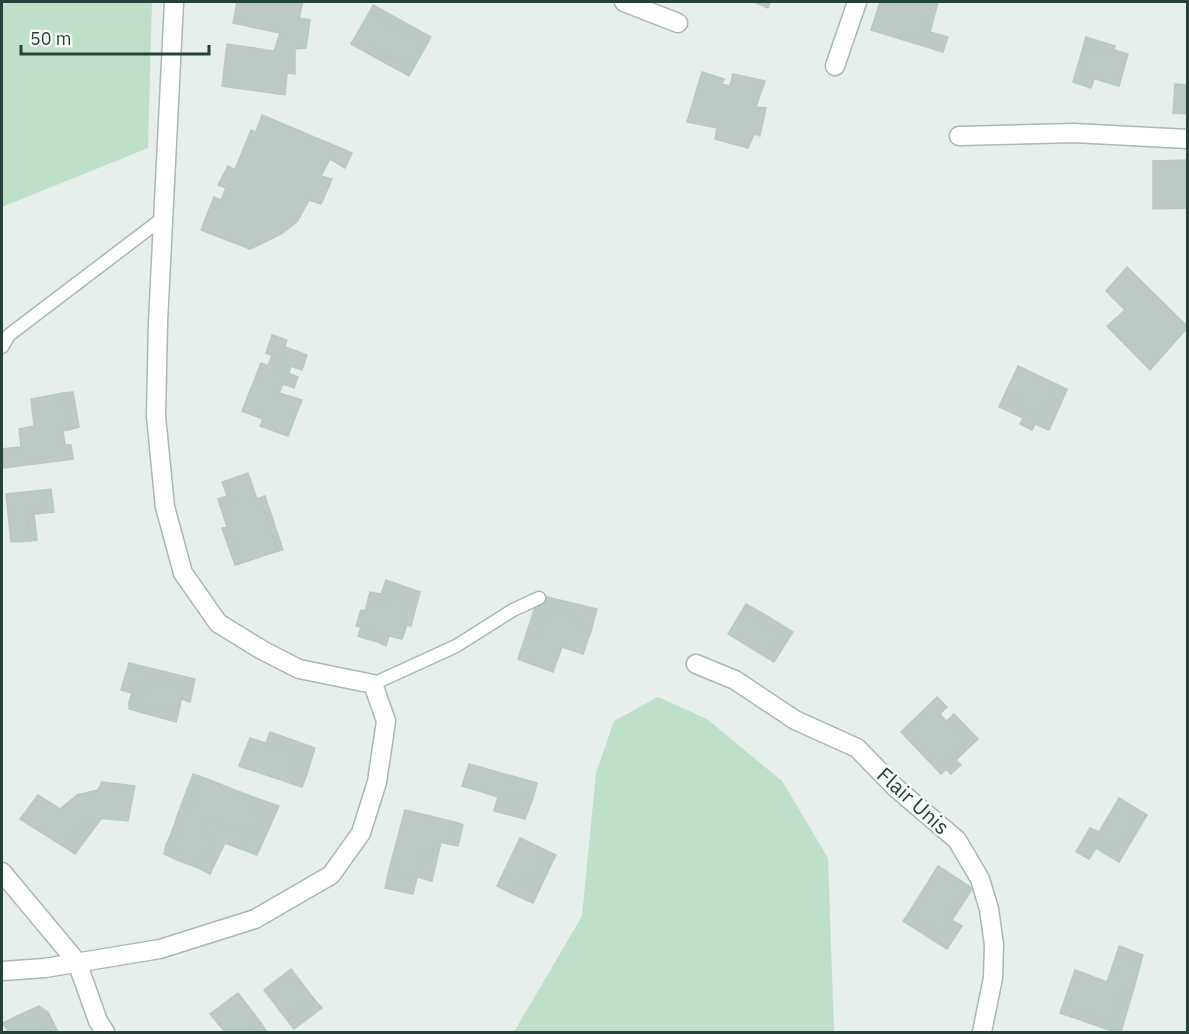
<svg xmlns="http://www.w3.org/2000/svg" width="1189" height="1034" viewBox="0 0 1189 1034" font-family="'IBM Plex Sans',sans-serif">
<style>
.green{fill:#bfe0c8}
.building{fill:#bbcac4;stroke:#b8c9c2;stroke-width:1.5}
.lines{fill:none;stroke-linecap:round;stroke-linejoin:round}
.service-casing{stroke:#a8b8b2;stroke-width:15}
.minor-casing{stroke:#a8b8b2;stroke-width:21}
.service{stroke:#fff;stroke-width:12}
.minor{stroke:#fff;stroke-width:18}
.labels{text-anchor:middle;stroke-width:5;stroke-linejoin:round;paint-order:stroke}
.street-label{font-size:21px;fill:#24423a;stroke:#f7fbf9}
</style>
<rect width="100%" height="100%" fill="#e6efeb"/>
<g class="green">
<polygon points="2,2 152,2 148,148 2,207"/>
<polygon points="658,697 707,719 782,781 828,858 834,1032 514,1032 582,916 596,773 614,721"/>
</g>
<g class="building">
<polygon points="237,2 303,2 299,18 310,20 306,48 295,49 295,74 287,73 285,95 222,86 227,44 274,51 280,33 233,23"/>
<polygon points="754,2 770,2 768,8"/>
<polygon points="880,2 934,2 923,38 909,33 907,41 871,30"/>
<polygon points="934,2 938,2 930,32 948,37 943,52 907,41 909,33 923,38"/>
<polygon points="373,5 431,37 422,53 417,50 422,40 370,11"/>
<polygon points="370,11 422,40 417,50 422,53 413,69 373,48 369,54 351,44"/>
<polygon points="1086,37 1115,46 1113,53 1090,46 1082,75 1094,79 1091,88 1073,82"/>
<polygon points="1090,46 1113,53 1114,50 1128,54 1119,86 1082,75"/>
<polygon points="373,48 413,69 409,76 369,54"/>
<polygon points="702,72 724,79 722,84 730,86 733,74 765,81 756,107 766,108 760,136 754,134 748,148 715,139 717,128 687,122"/>
<polygon points="1175,84 1188,85 1188,114 1173,113"/>
<polygon points="262,115 352,153 345,168 330,159 321,176 332,179 321,204 309,200 297,222 281,234 250,249 201,230 214,197 221,200 226,188 218,185 228,166 235,170 251,130 256,132"/>
<polygon points="1188,160 1188,208 1153,209 1153,161"/>
<polygon points="1127,267 1188,327 1150,370 1107,326 1125,310 1106,291"/>
<polygon points="272,335 287,340 285,347 307,355 302,370 279,362 280,359 266,353"/>
<polygon points="272,355 280,359 279,362 291,366 289,373 268,366"/>
<polygon points="261,363 298,377 294,388 283,384 279,393 302,400 288,436 260,426 263,419 242,411"/>
<polygon points="1018,366 1067,389 1061,403 1051,398 1042,419 1014,406 1017,400 1005,394"/>
<polygon points="73,392 79,427 69,430 63,393"/>
<polygon points="63,393 69,430 63,431 65,445 71,445 73,459 4,468 2,449 21,447 19,429 34,426 31,399"/>
<polygon points="1005,394 1017,400 1014,406 1042,419 1051,398 1061,403 1049,430 1035,424 1032,430 1020,424 1023,418 999,407"/>
<polygon points="248,473 257,499 260,498 278,551 239,564 220,505 232,501 226,481"/>
<polygon points="226,481 232,501 220,505 218,499 227,496 222,482"/>
<polygon points="51,489 54,512 34,514 37,540 30,541 26,508 46,505 44,490"/>
<polygon points="44,490 46,505 26,508 30,541 11,542 6,494"/>
<polygon points="265,496 283,550 278,551 260,498"/>
<polygon points="227,527 239,564 235,565 222,528"/>
<polygon points="386,580 420,592 411,626 401,623 409,599 387,592 383,601 369,596 370,592 381,594"/>
<polygon points="387,592 409,599 401,623 407,625 402,639 382,634 378,642 367,639 370,630 356,626 361,610 365,611 369,596 383,601"/>
<polygon points="539,595 597,609 591,631 578,629 581,619 547,609 537,638 526,635"/>
<polygon points="746,604 762,613 759,618 785,634 769,659 728,634"/>
<polygon points="547,609 581,619 578,629 591,631 583,654 562,647 553,672 518,659 526,635 537,638"/>
<polygon points="762,613 793,632 774,662 769,659 785,634 759,618"/>
<polygon points="361,627 370,630 367,639 358,636"/>
<polygon points="382,634 389,636 386,646 378,642"/>
<polygon points="129,663 195,679 190,702 181,699 184,686 148,678 144,689 134,687 132,693 121,690"/>
<polygon points="148,678 184,686 178,715 129,702 134,687 144,689"/>
<polygon points="937,697 947,707 943,711 933,701"/>
<polygon points="933,701 943,711 940,714 946,721 950,718 971,739 948,761 952,764 941,774 901,732"/>
<polygon points="129,702 178,715 176,722 129,709"/>
<polygon points="954,714 978,739 956,760 961,765 951,774 946,769 952,764 948,761 971,739 950,718"/>
<polygon points="270,732 315,748 307,774 294,769 300,754 266,743"/>
<polygon points="250,738 300,754 294,769 307,774 302,787 239,766"/>
<polygon points="469,764 537,783 533,798 518,795 515,802 462,786"/>
<polygon points="193,774 199,776 190,798 195,799 189,814 179,811"/>
<polygon points="199,776 253,797 249,805 264,811 252,836 209,819 202,835 215,840 204,860 200,858 196,867 177,860 180,852 166,845 170,836 175,838 180,826 175,823 179,811 189,814 195,799 190,798"/>
<polygon points="102,782 135,786 128,821 87,817 63,846 20,819 38,795 60,809 77,795 98,790"/>
<polygon points="518,795 533,798 525,819 494,811 498,797 515,802"/>
<polygon points="253,797 279,806 257,855 225,843 210,874 196,867 200,858 204,860 215,840 202,835 209,819 252,836 264,811 249,805"/>
<polygon points="1119,798 1142,812 1117,854 1094,840 1084,856 1076,852 1090,828 1099,832"/>
<polygon points="405,810 455,822 449,844 435,841 432,856 423,854 417,877 389,870"/>
<polygon points="1142,812 1147,815 1119,862 1096,848 1089,859 1084,856 1094,840 1117,854"/>
<polygon points="87,817 101,819 75,854 63,846"/>
<polygon points="455,822 463,825 458,846 449,844"/>
<polygon points="175,823 180,826 175,838 170,836"/>
<polygon points="520,838 556,855 550,867 542,863 536,877 515,884 511,893 497,886"/>
<polygon points="435,841 441,842 432,881 417,877 423,854 432,856"/>
<polygon points="166,845 180,852 177,860 164,854"/>
<polygon points="542,863 550,867 533,903 511,893 515,884 536,877"/>
<polygon points="938,866 969,886 948,917 952,920 942,936 908,914"/>
<polygon points="389,870 417,877 413,894 385,888"/>
<polygon points="969,886 972,889 952,920 948,917"/>
<polygon points="908,914 942,936 952,920 962,926 947,949 903,921"/>
<polygon points="1119,946 1143,955 1141,962 1117,953"/>
<polygon points="1117,953 1141,962 1133,991 1125,988 1112,1023 1075,1011 1072,1017 1060,1013 1075,970 1107,982"/>
<polygon points="291,969 314,999 287,1020 264,990"/>
<polygon points="1125,988 1133,991 1121,1032 1115,1032 1072,1017 1075,1011 1112,1023"/>
<polygon points="238,993 261,1023 249,1032 225,1032 210,1014"/>
<polygon points="314,999 322,1008 294,1029 287,1020"/>
<polygon points="39,1006 48,1012 58,1032 49,1032 41,1016 34,1016 20,1024 17,1016"/>
<polygon points="17,1016 20,1024 34,1016 41,1016 49,1032 8,1032 3,1023"/>
<polygon points="261,1023 267,1032 249,1032"/>
</g>
<g class="lines">
<defs>
<g id="service">
<polyline points="2,347 9,335 163,218"/>
<polyline points="373,684 456,646 513,610 539,598"/>
</g>
<g id="minor">
<polyline points="624,2 678,23"/>
<polyline points="835,66 857,2"/>
<polyline points="959,136 1074,133 1188,139"/>
<polyline points="696,664 735,680 795,720 857,748 896,788 957,840 980,879 989,909 994,945 993,978 982,1032"/>
<polyline points="2,872 77,962 98,1021 105,1032"/>
<polyline points="2,971 45,968 160,949 255,919 331,875 361,833 377,782 386,721 373,684 299,669 262,650 218,623 183,573 165,507 156,416 158,322 174,2"/>
</g>
</defs>
<use href="#service" class="service-casing"/>
<use href="#minor" class="minor-casing"/>
<use href="#service" class="service"/>
<use href="#minor" class="minor"/>
</g>
<g class="labels">
<g class="street-label">
<text transform="translate(913 801) rotate(42)" y="7">Flair Unis</text>
</g>
</g>
<rect width="1189" height="1034" fill="none" stroke="#24423a" stroke-width="6"/>
<path d="M21 45v9h188v-9" fill="none" stroke="#24423a" stroke-width="3"/>
<text x="30" y="45" font-size="18" fill="#24423a" stroke="#f7fbf9" stroke-width="4.5" paint-order="stroke">50 m</text>
</svg>
